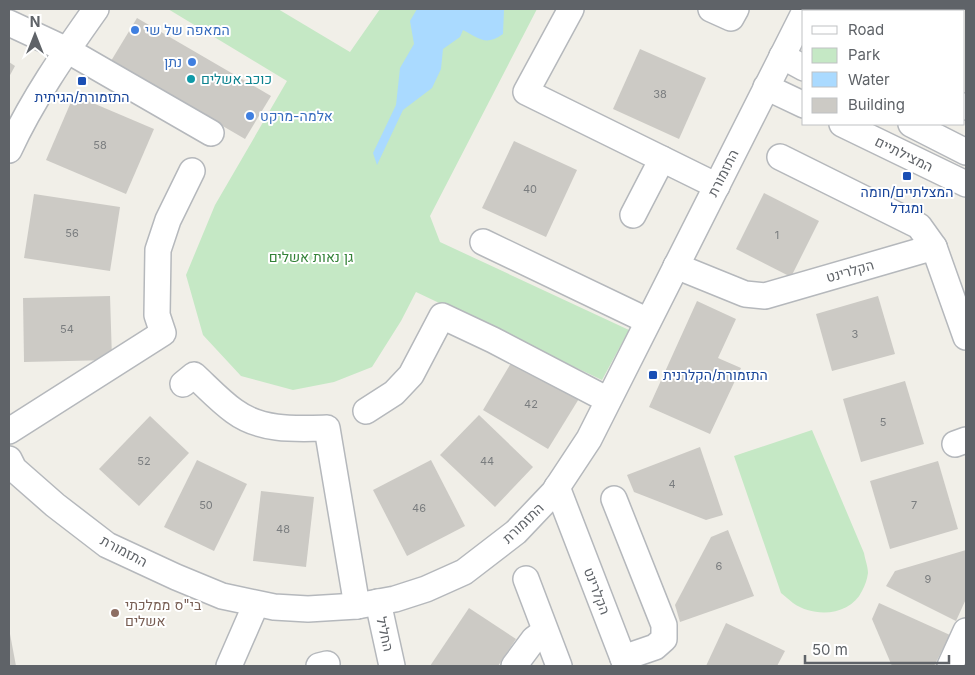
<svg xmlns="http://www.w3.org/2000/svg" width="975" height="675" viewBox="0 0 975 675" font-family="Inter,Heebo,sans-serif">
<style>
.green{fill:#c5e8c5}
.water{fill:#aadaff}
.building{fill:#cccac5}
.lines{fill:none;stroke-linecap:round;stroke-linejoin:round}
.minor-casing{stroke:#b5b8bc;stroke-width:28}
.minor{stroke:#fff;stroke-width:25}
.shop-dot{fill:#3f7fe0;stroke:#fff;stroke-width:2}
.culture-dot{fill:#0f9aa8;stroke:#fff;stroke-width:2}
.transit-dot{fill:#1a4fb4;stroke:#fff;stroke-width:2}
.education-dot{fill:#8d6e63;stroke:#fff;stroke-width:2}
.labels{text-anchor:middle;stroke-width:4;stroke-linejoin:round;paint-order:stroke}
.number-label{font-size:11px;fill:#7a7d7f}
.shop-label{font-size:14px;fill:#366cbe;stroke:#fff;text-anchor:start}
.culture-label{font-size:14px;fill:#0d838f;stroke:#fff;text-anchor:start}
.transit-label{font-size:14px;fill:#164399;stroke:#fff}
.street-label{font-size:14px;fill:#5f6368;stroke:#fff}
.park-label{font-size:14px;fill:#348238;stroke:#fff}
.education-label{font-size:14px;fill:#785e54;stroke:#fff;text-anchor:start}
</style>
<rect width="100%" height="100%" fill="#f1efe8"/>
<g class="green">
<polygon points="168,9 278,9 350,52 380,9 537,9 430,216 440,242 629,330 602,380 416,292 401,321 372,367 334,382 293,390 241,376 203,335 186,275 215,205 287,81"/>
<path d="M812,430L864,553C865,560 868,566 868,573C867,580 865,585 862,591C850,616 814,618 793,603C789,600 785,596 781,593L734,456Z"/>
</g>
<path class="water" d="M417,9H504L503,34C486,46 480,39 463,30L460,37L443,49L441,69L432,88L403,110L377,165L373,153L396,105L400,68L414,44L410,21Z"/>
<g class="building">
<polygon points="892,9 938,9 937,11 898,11"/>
<polygon points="137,18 271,96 245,139 111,61"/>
<polygon points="640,49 706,78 679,139 613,109"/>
<polygon points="9,62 15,66 9,77"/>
<polygon points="74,95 154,129 126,194 46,160"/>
<polygon points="514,141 577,170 546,237 482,208"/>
<polygon points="764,193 819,221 791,277 736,249"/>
<polygon points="34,194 120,207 110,271 24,258"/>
<polygon points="110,296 112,360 24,362 23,298"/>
<polygon points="878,296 895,354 832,371 816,314"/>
<polygon points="697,301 736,319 718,358 741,368 710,434 649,407"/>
<polygon points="514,358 580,397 548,449 483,410"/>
<polygon points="905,381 924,444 861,462 843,399"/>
<polygon points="479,415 533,467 495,507 440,455"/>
<polygon points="150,416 189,453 139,506 99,469"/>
<polygon points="700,447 723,515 706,520 634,492 627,475"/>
<polygon points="197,460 247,484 214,551 164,527"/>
<polygon points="431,460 465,526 407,556 373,490"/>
<polygon points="938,461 958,529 890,549 870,481"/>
<polygon points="261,491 314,497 306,567 253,561"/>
<polygon points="728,530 754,596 680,622 675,605 711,537"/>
<polygon points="966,550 966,599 956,621 886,586 895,571"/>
<polygon points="879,603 950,635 934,666 892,666 872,619"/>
<polygon points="469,608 516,639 498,666 430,666"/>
<polygon points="726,623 785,651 777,666 706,666"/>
<polygon points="9,634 10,634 16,666 9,666"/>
</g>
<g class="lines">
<defs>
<g id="minor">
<polyline points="571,9 526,92 717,186"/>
<polyline points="711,9 731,18 736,9"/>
<polyline points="9,23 67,50 211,133"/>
<polyline points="782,56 804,68"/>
<polyline points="766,87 804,105"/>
<polyline points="964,106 966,107"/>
<polyline points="842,124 966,184"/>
<polyline points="911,124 966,152"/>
<path d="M9,150C32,100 64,54 96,9"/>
<polyline points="780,157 919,226 934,247"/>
<polyline points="633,215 662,159"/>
<polyline points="483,242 648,321"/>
<polyline points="676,266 745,294 765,296 934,247 966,337"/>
<path d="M183,384L194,375C207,387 220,401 234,411C261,431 295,429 327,428L357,606"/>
<polyline points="366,411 394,393 411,375 442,316 493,340 608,400"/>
<polyline points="9,431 163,333 157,315 158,250 168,220 192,171"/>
<polyline points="955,444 966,440"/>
<polyline points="9,459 14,469 55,505 107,545 176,577 222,596 274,607 308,609 357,606 395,599 426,589 464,572 516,532 554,492 589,439 804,13"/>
<polyline points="557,487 626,666"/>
<polyline points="614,499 664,625 664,639 655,647 623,658"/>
<polyline points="526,579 559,666"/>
<polyline points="378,602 392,666"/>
<polyline points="229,666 256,604"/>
<polyline points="319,666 327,664"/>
<polyline points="514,666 534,639 545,631"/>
<polyline points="950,666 966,631"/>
</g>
</defs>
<use href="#minor" class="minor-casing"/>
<use href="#minor" class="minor"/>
</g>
<g class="shop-dot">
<circle cx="135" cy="30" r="5"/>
<circle cx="192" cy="62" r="5"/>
<circle cx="250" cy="116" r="5"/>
</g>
<circle class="culture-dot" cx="191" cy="79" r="5"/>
<g class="transit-dot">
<rect x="77" y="76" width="10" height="10" rx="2.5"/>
<rect x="902" y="171" width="10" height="10" rx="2.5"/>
<rect x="648" y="370" width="10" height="10" rx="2.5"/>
</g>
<circle class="education-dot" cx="115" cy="613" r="5"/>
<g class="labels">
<g class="number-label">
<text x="660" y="98">38</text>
<text x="100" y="149">58</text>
<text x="530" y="193">40</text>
<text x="72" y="237">56</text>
<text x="777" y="239">1</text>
<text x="67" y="333">54</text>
<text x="855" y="338">3</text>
<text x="531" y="408">42</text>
<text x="883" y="426">5</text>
<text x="144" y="465">52</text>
<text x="487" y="465">44</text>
<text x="672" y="488">4</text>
<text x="206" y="509">50</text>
<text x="914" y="509">7</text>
<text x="419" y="512">46</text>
<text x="283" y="533">48</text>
<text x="719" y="570">6</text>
<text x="928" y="583">9</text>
</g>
<g class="shop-label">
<text x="145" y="35">המאפה של שי</text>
<text x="182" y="67" text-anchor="end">נתן</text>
<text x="260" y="121">אלמה-מרקט</text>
</g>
<g class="culture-label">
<text x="201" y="84">כוכב אשלים</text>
</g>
<g class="transit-label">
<text x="82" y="102">התזמורת/הגיתית</text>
<text x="907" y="197">המצלתיים/חומה<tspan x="907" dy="16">ומגדל</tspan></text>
<text x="663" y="380" text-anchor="start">התזמורת/הקלרנית</text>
</g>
<g class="street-label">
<text transform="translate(904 154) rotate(26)" y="5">המצילתיים</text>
<text transform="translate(723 173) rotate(-63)" y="5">התזמורת</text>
<text transform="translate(850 271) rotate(-16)" y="5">הקלרינט</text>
<text transform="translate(523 523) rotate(-44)" y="5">התזמורת</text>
<text transform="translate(124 551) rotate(28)" y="5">התזמורת</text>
<text transform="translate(597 591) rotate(69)" y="5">הקלרינט</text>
<text transform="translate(385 634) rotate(77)" y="5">החליל</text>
</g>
<g class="park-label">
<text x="311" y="262">גן נאות אשלים</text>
</g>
<g class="education-label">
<text x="125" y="610">בי"ס ממלכתי<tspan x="125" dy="16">אשלים</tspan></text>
</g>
</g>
<rect width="975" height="675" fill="none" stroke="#5f6368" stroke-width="20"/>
<rect x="802" y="10" width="162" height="115" fill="#ffffff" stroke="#bfc1c3"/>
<rect x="812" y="26" width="25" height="8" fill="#ffffff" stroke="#bfc1c3"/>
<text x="848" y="35" font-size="15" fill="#5f6368">Road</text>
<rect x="812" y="48" width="25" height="15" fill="#c5e8c5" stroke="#bfc1c3"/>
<text x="848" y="60" font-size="15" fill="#5f6368">Park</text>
<rect x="812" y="72" width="25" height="15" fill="#aadaff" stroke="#bfc1c3"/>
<text x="848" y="85" font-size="15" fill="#5f6368">Water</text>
<rect x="812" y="98" width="25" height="15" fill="#cccac5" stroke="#bfc1c3"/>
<text x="848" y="110" font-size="15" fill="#5f6368">Building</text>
<g transform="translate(35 35)" stroke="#ffffff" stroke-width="4" paint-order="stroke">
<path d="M0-4L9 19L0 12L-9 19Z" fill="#5f6368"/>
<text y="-8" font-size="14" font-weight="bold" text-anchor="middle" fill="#5f6368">N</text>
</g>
<path d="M805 655v8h144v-8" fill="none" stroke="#5f6368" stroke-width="2.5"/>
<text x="812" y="655" font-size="15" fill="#5f6368" stroke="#ffffff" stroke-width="4" paint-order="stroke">50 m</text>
</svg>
